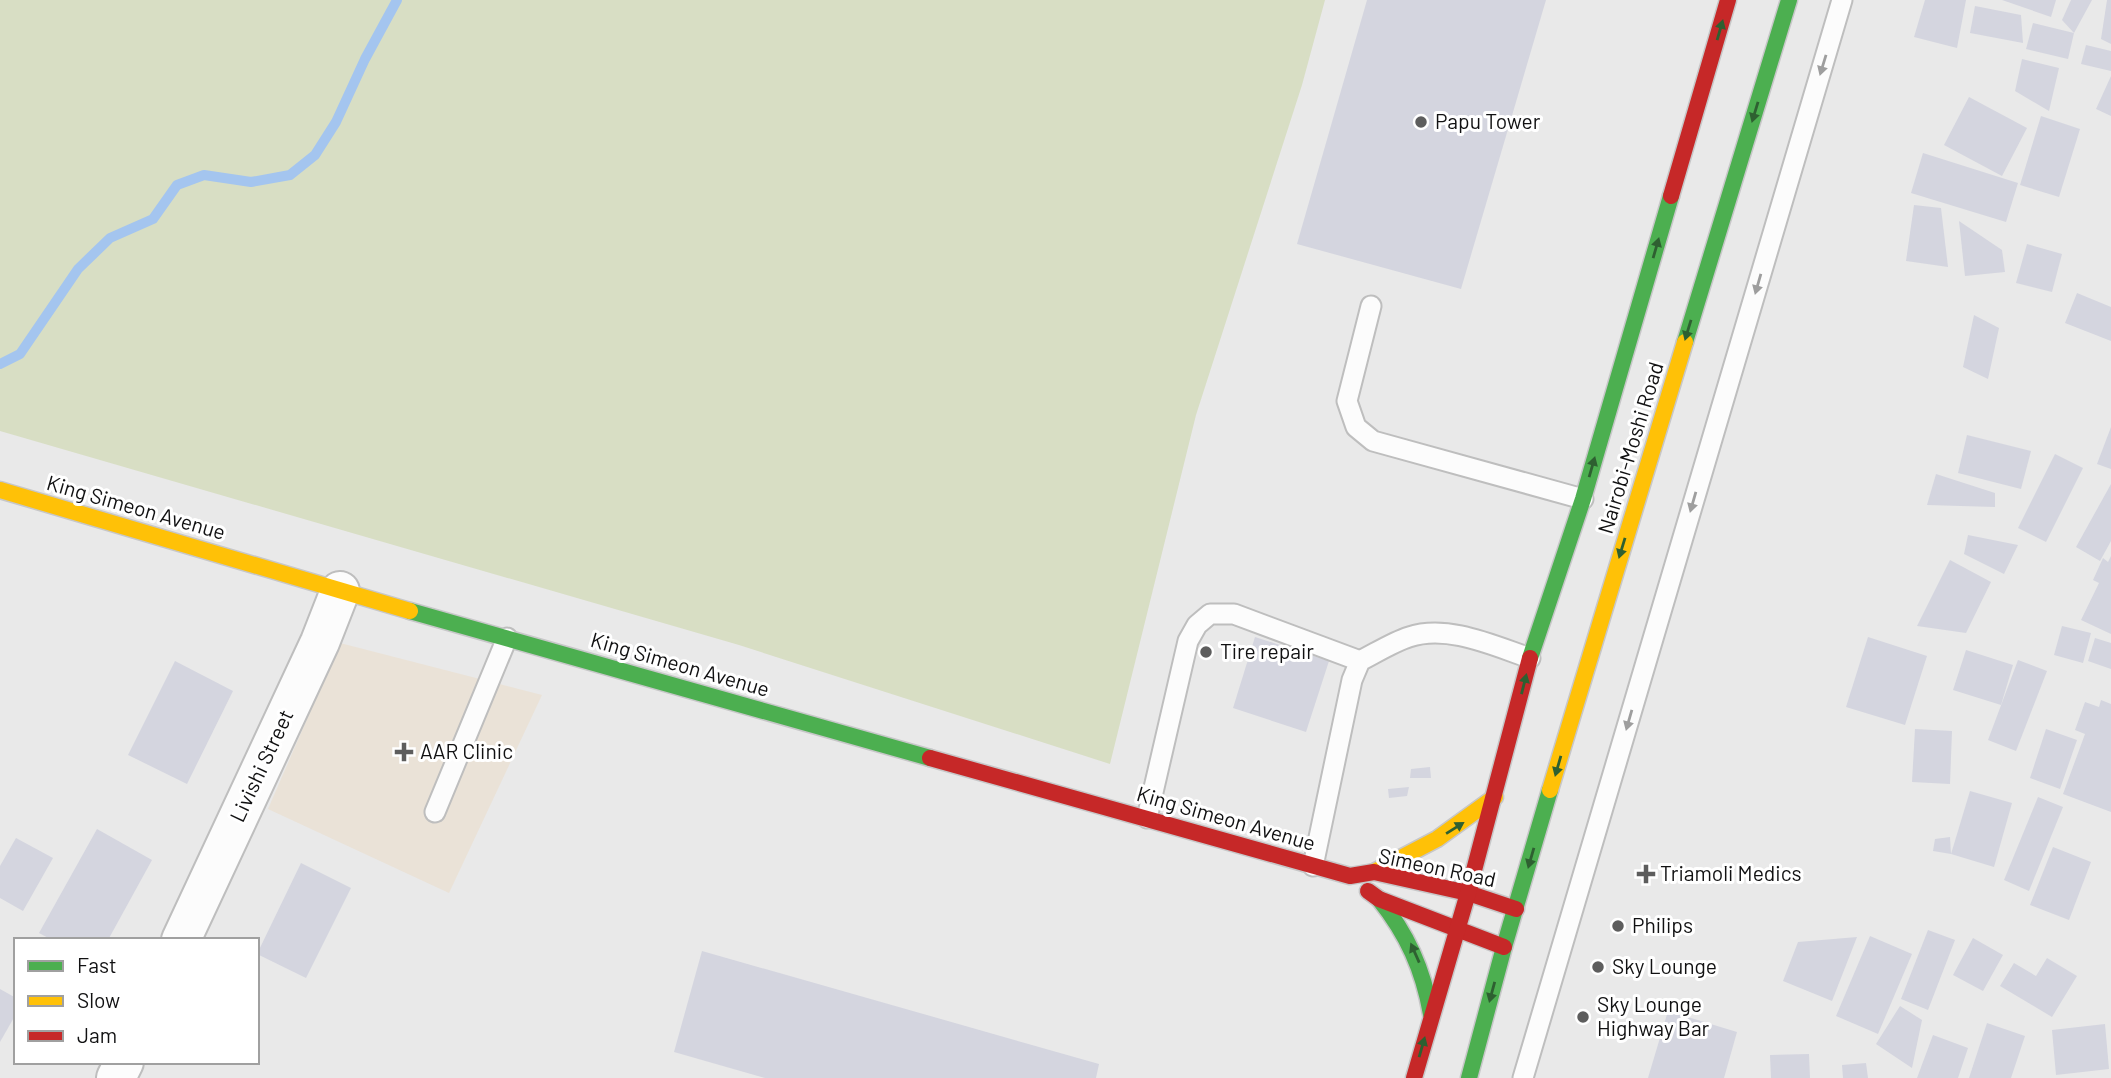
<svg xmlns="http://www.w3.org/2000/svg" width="2111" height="1078" viewBox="0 0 2111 1078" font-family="Barlow,sans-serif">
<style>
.medical{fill:#eae2d7}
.green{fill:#d8dec4}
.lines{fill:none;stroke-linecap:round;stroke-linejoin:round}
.stream{stroke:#a4c5ef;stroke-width:10}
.building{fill:#d4d5df}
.lane-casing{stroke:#bebebe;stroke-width:23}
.street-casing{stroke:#bebebe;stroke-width:42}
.fast-casing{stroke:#c7c7c8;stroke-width:19}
.slow-casing{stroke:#c7c7c8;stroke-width:19}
.jam-casing{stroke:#c7c7c8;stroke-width:19}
.lane{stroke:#fcfcfc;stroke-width:19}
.street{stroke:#fcfcfc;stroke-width:38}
.fast{stroke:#4caf50;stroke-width:16}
.slow{stroke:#ffc107;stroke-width:16}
.jam{stroke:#c62828;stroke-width:16}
.oneway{fill:#2e6031}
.oneway2{fill:#9e9e9e}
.poi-dot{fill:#5d5d5d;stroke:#fff;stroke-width:2.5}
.labels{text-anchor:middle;stroke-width:6;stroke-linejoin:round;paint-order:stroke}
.poi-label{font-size:21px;fill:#111112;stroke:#fff;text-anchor:start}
.street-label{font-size:21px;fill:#111112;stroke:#fff}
</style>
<rect width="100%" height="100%" fill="#e9e9e9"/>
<polygon class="medical" points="340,643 542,695 449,893 268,809"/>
<polygon class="green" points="0,0 1325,0 1302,85 1196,415 1110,764 739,645 0,431"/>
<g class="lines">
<polyline class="stream" points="0,364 20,354 78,269 110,238 153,219 177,185 204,175 251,182 290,175 315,155 336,122 365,59 397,0"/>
</g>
<g class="building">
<polygon points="1367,0 1546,0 1461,289 1297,244"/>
<polygon points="1925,0 1966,0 1957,48 1914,37"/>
<polygon points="2002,0 2056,0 2051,17"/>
<polygon points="2071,0 2092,0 2074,33 2062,20"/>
<polygon points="2107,0 2111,0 2111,44 2101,39"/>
<polygon points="1975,6 2021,15 2023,43 1970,33"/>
<polygon points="2033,23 2074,33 2068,59 2026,49"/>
<polygon points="2086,45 2111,51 2111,71 2081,64"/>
<polygon points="2022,59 2059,68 2049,111 2015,91"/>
<polygon points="2111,76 2111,116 2096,109"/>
<polygon points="1969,97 2027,128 2002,176 1944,145"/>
<polygon points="2041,116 2080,129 2059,197 2020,185"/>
<polygon points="1923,153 2018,183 2006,222 1911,193"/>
<polygon points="1914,205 1941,208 1948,267 1906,261"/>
<polygon points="1959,221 2002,250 2005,272 1965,276"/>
<polygon points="2027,244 2062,254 2052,292 2016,283"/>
<polygon points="2077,293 2111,307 2111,341 2065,323"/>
<polygon points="1974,315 1999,328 1988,379 1963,367"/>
<polygon points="2111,427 2111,469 2097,464"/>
<polygon points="1967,435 2031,451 2021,489 1958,473"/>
<polygon points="2055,454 2083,468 2046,542 2018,528"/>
<polygon points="1936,474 1995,493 1995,507 1927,505"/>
<polygon points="2111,484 2111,541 2100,561 2076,547"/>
<polygon points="1968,535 2018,545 2004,574 1964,554"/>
<polygon points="2111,556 2111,634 2081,620 2099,583 2093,580 2103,558 2108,562"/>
<polygon points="1950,560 1991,582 1966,633 1917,626"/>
<polygon points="2062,626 2091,633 2083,663 2054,655"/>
<polygon points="1255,637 1329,661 1306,732 1233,708"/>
<polygon points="1868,637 1927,656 1905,725 1846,707"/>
<polygon points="2095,638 2111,643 2111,669 2088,661"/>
<polygon points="1966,650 2013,665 2001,705 1953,690"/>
<polygon points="2018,660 2047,671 2016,751 1988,740"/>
<polygon points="175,661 233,691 187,784 128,755"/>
<polygon points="2101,700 2111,704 2111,812 2063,794 2085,734 2075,730 2085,702 2099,707"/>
<polygon points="1915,729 1952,731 1950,784 1912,782"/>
<polygon points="2046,729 2077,740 2060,789 2030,778"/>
<polygon points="1430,767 1431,778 1410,778 1411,769"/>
<polygon points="1409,787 1407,796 1389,798 1388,789"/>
<polygon points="1970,791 2012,803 1994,867 1951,854"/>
<polygon points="2038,797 2063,807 2029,891 2004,880"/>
<polygon points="97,829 152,860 108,940 52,940 39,933"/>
<polygon points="1950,837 1951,854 1933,851 1935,839"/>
<polygon points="16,838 53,858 23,911 0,898 0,866"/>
<polygon points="2053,847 2091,862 2069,920 2030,905"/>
<polygon points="301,863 351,888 306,978 257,954"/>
<polygon points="1928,930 1955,940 1928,1010 1901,999"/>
<polygon points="1870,936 1912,954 1878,1034 1836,1016"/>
<polygon points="1857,937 1832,1001 1783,981 1798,942"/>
<polygon points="1973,938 2003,955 1983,991 1953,975"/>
<polygon points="702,951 1099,1064 1096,1078 765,1078 674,1052"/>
<polygon points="2047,958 2077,976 2052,1017 2000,986 2014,963 2036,976"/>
<polygon points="0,989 16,998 16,1014 0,1042"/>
<polygon points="1900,1006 1922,1020 1912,1068 1876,1044"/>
<polygon points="1668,1011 1737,1032 1724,1078 1648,1078"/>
<polygon points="1987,1023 2025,1036 2011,1078 1969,1078"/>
<polygon points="2105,1024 2109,1069 2056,1075 2052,1030"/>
<polygon points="1933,1035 1968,1048 1958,1078 1917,1078"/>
<polygon points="1809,1054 1810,1078 1771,1078 1770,1055"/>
<polygon points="1866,1063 1868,1078 1843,1078 1842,1065"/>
</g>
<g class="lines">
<defs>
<g id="lane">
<polyline points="1371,306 1347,401 1356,427 1373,441 1583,499"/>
<polyline points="435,812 507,638"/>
<polyline points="1147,818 1188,641 1197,625 1210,614 1234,614 1360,661"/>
<path d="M1313,866L1352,680L1360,661C1376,653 1393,642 1409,637C1448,624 1494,646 1530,658"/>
<polyline points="1523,1078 1842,0"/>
</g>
<g id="street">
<polyline points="181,940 320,642 340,591"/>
<polyline points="116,1078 124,1062"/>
</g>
<g id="fast">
<polyline points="1685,342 1789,0"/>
<polyline points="410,611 930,758"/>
<polyline points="1530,658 1583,499 1671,196"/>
<path d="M1379,899C1407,934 1423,969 1431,1014"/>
<polyline points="1469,1078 1504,947 1550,790"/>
</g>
<g id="slow">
<polyline points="0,490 410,611"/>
<polyline points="1550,790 1685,342"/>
<polyline points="1374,872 1437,839 1495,797"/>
</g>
<g id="jam">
<polyline points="1671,196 1728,0"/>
<polyline points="930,758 1350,876 1374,872 1468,893 1516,909"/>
<polyline points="1368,891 1379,899 1504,947"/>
<polyline points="1414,1078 1468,893 1530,658"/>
</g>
</defs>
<use href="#lane" class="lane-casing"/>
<use href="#street" class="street-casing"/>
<use href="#fast" class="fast-casing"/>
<use href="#slow" class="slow-casing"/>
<use href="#jam" class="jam-casing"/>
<use href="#lane" class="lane"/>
<use href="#street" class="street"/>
<use href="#fast" class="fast"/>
<use href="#slow" class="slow"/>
<use href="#jam" class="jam"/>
</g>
<defs><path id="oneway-solid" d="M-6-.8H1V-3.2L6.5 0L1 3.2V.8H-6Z" transform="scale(1.75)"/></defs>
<g class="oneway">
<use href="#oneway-solid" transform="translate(1720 30) rotate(-74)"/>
<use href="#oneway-solid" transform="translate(1755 112) rotate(107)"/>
<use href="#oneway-solid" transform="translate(1656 248) rotate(-74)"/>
<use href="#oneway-solid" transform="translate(1688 330) rotate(107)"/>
<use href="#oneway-solid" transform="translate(1592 467) rotate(-74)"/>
<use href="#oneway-solid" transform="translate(1622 548) rotate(107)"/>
<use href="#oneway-solid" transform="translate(1524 684) rotate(-76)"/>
<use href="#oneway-solid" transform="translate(1558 766) rotate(106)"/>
<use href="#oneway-solid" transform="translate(1455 828) rotate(-32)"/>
<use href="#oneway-solid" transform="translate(1531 858) rotate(106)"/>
<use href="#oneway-solid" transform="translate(1415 953) rotate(-114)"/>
<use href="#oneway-solid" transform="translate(1492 992) rotate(105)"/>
<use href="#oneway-solid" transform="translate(1422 1047) rotate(-74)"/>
</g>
<g class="oneway2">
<use href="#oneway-solid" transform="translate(1823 65) rotate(107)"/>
<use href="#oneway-solid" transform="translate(1758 284) rotate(106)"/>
<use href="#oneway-solid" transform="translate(1693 502) rotate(106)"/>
<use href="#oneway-solid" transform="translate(1629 720) rotate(106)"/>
</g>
<g class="poi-dot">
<circle cx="1421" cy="122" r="7"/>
<circle cx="1206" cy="652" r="7"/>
<path d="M400.5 741.5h7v7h7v7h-7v7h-7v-7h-7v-7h7z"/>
<path d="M1642.5 863.5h7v7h7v7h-7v7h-7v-7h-7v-7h7z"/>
<circle cx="1618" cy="926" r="7"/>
<circle cx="1598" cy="967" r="7"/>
<circle cx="1583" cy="1017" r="7"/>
</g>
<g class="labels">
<g class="poi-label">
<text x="1435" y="129">Papu Tower</text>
<text x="1220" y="659">Tire repair</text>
<text x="420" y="759">AAR Clinic</text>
<text x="1660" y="881">Triamoli Medics</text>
<text x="1632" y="933">Philips</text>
<text x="1612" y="974">Sky Lounge</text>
<text x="1597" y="1012">Sky Lounge<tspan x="1597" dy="24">Highway Bar</tspan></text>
</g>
<g class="street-label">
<text transform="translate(1631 448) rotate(-73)" y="7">Nairobi-Moshi Road</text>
<text transform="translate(136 508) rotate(16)" y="7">King Simeon Avenue</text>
<text transform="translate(680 665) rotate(16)" y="7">King Simeon Avenue</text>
<text transform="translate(262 766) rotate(-65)" y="7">Livishi Street</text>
<text transform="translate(1226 819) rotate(16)" y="7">King Simeon Avenue</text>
<text transform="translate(1437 868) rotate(12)" y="7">Simeon Road</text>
</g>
</g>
<rect x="14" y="938" width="245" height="126" fill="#ffffff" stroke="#a0a0a0" stroke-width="2"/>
<rect x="28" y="961" width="35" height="10" fill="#4caf50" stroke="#a0a0a0" stroke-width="2"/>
<text x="77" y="973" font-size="21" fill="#111112">Fast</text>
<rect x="28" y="996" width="35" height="10" fill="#ffc107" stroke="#a0a0a0" stroke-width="2"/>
<text x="77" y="1008" font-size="21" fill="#111112">Slow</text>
<rect x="28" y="1031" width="35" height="10" fill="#c62828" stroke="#a0a0a0" stroke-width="2"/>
<text x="77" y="1043" font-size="21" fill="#111112">Jam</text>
</svg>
